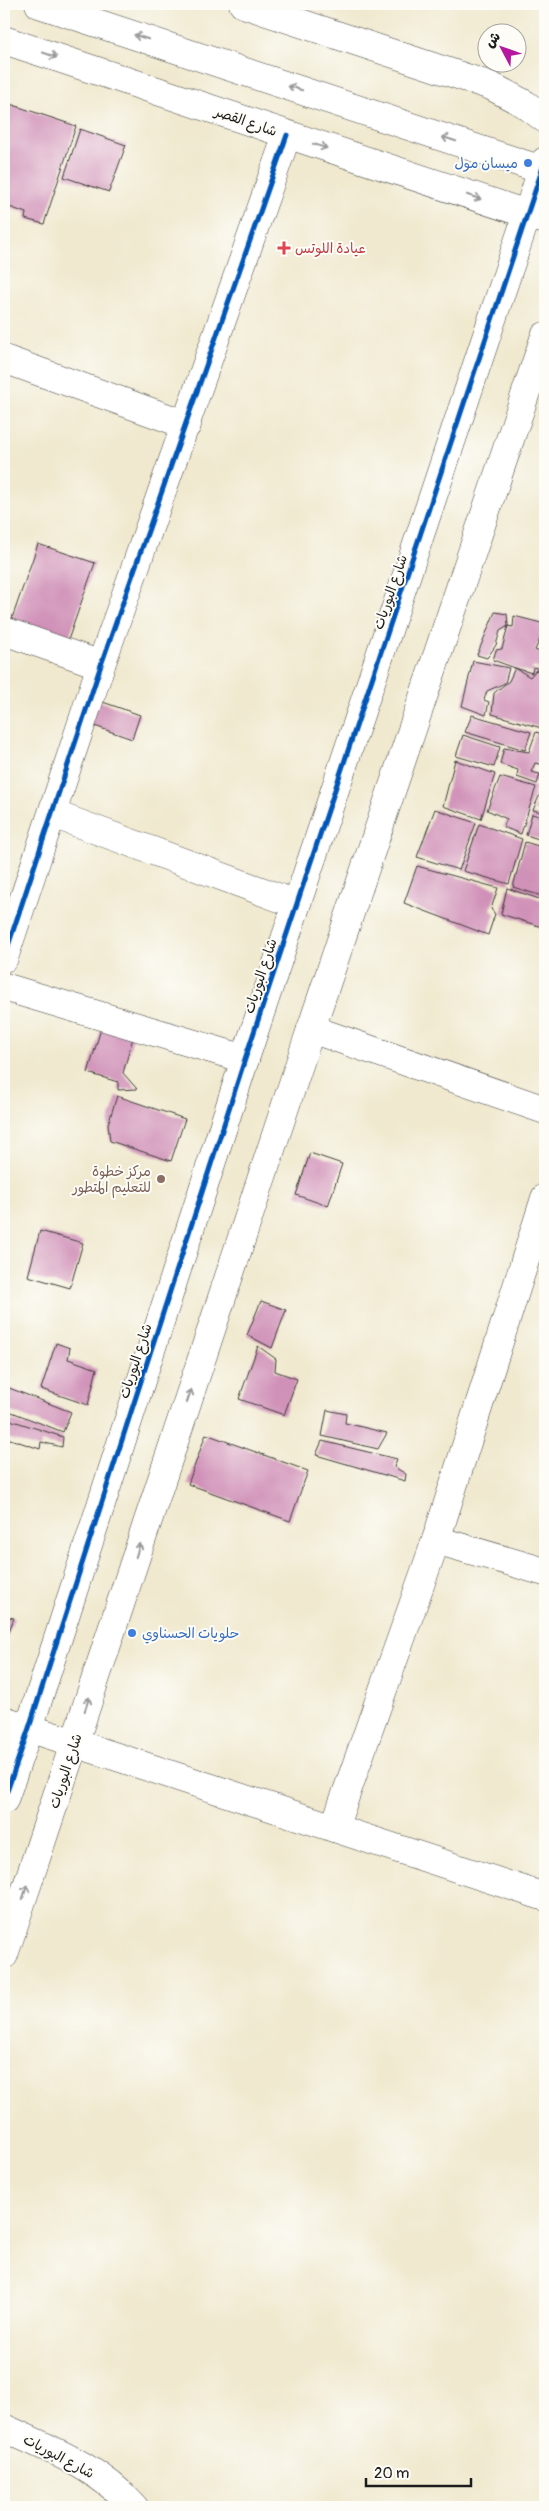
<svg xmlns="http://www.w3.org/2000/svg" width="549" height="2511" viewBox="0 0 549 2511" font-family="Pangolin,'Playpen Sans Arabic',sans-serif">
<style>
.building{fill:#d091b8}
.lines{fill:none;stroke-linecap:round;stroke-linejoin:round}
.minor-casing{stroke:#3c3b37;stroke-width:29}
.tertiary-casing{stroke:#3c3b37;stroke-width:29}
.minor{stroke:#fff;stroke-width:28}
.tertiary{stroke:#fff;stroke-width:28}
.cycleway-casing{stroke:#fdfcf7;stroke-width:8}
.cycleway{stroke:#0057b8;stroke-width:5}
.oneway{stroke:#999}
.shop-dot{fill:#3f7fe0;stroke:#fdfcf7;stroke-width:2}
.health-dot{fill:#e0444e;stroke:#fdfcf7;stroke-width:2}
.education-dot{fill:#8d6e63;stroke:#fdfcf7;stroke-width:2}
.labels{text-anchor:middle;stroke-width:4;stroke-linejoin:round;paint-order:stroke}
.street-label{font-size:14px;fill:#1c1c1c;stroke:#fdfcf7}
.shop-label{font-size:14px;fill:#366cbe;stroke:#fdfcf7;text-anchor:end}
.health-label{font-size:14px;fill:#be3a42;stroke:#fdfcf7;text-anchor:start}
.education-label{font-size:14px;fill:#785e54;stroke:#fdfcf7;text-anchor:end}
</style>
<rect width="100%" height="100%" fill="#fdfcf7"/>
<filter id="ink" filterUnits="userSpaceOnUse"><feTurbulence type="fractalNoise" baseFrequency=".02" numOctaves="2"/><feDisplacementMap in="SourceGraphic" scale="10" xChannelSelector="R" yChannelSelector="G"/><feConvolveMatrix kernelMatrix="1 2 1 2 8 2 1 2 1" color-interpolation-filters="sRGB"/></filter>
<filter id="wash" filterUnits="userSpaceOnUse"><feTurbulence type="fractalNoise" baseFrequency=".0096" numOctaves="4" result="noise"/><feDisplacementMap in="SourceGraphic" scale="20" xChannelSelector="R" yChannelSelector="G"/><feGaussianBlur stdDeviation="1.12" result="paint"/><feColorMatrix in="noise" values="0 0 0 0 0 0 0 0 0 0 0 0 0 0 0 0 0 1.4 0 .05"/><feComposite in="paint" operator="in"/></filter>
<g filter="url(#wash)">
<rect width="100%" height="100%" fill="#f0e9cf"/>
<g id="blocks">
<g class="building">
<polygon points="4,102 76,126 44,224 25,219 26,213 4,205"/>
<polygon points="80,129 126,145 109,192 64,177"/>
<polygon points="38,544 95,563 67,643 10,624"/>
<polygon points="495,612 507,614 508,626 500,631 496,645 487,658 477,655"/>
<polygon points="514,616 545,624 545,634 542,635 535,650 545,654 545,671 533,667 532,673 515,668 530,677 536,670 545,674 545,729 492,714 494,693 509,681 515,668 493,660 496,650 502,649 508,626 513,627"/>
<polygon points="473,661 509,668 505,683 487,691 484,700 489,702 486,715 462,706"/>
<polygon points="97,700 140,715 132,739 89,724"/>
<polygon points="472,715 531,732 525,750 465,732"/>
<polygon points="536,732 545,735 545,765 535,763 531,772 540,774 537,784 517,777 518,770 500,764 504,748 529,752"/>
<polygon points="463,735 500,747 494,767 456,756"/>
<polygon points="455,760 495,774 481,819 443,806"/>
<polygon points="500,777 536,787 521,834 503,827 507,819 487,810"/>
<polygon points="541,792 545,793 545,813 533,810"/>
<polygon points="435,809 476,823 459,870 417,857"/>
<polygon points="532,814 545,818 545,841 526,835"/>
<polygon points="479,824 522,839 509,884 463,871"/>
<polygon points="525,842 545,848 545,897 513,887"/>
<polygon points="417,866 498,888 491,909 495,914 488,935 404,903"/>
<polygon points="507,888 545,901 545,928 501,914"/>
<polygon points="104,1018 136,1027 123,1073 137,1089 118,1090 118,1082 88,1073"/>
<polygon points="117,1096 185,1119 171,1161 110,1141 108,1124"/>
<polygon points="310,1153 342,1164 328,1206 296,1195"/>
<polygon points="40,1231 83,1243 70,1288 28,1276"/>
<polygon points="261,1301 286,1310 272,1348 247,1335"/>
<polygon points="56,1343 70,1348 68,1359 97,1369 88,1405 41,1389"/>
<polygon points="258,1346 276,1359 275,1371 297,1379 284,1415 239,1399"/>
<polygon points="4,1386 71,1412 63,1432 4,1409"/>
<polygon points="327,1410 346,1414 345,1423 387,1433 378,1449 322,1436"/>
<polygon points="4,1418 63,1437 62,1447 41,1442 40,1449 4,1437"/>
<polygon points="206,1434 308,1471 290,1521 188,1484"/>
<polygon points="322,1441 397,1459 394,1467 406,1474 405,1481 316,1455"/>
<polygon points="4,1616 14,1618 4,1645"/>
</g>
</g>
</g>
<g filter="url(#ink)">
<use href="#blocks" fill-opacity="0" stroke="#3c3b37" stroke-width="1"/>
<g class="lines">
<defs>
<g id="minor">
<polyline points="243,4 491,86 525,104 545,119"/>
<polyline points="4,359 187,425"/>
<polyline points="4,631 101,665"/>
<polyline points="53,814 296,904"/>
<polyline points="4,958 101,665 287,135"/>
<polyline points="4,987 245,1059"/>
<polyline points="311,1029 545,1110"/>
<polyline points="436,1540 545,1572"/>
<polyline points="4,1720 545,1897"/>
<polyline points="334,1828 436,1540 545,1198"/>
</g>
<g id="tertiary">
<polyline points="39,4 545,171"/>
<polyline points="4,40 545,220"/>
<polyline points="4,1800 29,1728 245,1059 545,161"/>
<polyline points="4,1955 311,1029 545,336"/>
<path d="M4,2428C50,2449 100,2468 134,2507"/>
</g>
</defs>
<use href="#minor" class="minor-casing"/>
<use href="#tertiary" class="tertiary-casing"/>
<use href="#minor" class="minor"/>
<use href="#tertiary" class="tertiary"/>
<defs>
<g id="cycleway">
<polyline points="4,958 101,665 287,135"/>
<polyline points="4,1800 29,1728 245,1059 545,161"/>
</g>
</defs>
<use href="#cycleway" class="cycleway-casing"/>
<use href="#cycleway" class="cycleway"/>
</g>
<defs><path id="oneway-shaft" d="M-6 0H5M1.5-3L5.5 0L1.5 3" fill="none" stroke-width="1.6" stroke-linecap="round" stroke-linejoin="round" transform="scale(1.25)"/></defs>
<g class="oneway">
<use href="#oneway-shaft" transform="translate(141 37) rotate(-162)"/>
<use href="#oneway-shaft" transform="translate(50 55) rotate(19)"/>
<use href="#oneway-shaft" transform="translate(295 88) rotate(-162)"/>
<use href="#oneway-shaft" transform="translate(449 139) rotate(-162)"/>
<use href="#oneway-shaft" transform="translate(320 146) rotate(18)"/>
<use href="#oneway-shaft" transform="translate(474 197) rotate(18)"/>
<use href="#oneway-shaft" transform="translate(189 1396) rotate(-72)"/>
<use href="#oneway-shaft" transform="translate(138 1550) rotate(-72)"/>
<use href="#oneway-shaft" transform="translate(87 1704) rotate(-72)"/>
<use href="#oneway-shaft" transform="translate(25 1892) rotate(-72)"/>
</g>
</g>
<g class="shop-dot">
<circle cx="528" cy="163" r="5"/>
<circle cx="132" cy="1633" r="5"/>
</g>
<path class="health-dot" d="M281.5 240.5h5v5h5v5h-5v5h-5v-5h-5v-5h5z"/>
<circle class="education-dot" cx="161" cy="1179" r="5"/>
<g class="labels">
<g class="street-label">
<text transform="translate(246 121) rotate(19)" y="5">شارع القصر</text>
<text transform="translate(390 592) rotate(-71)" y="5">شارع البوريات</text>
<text transform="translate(260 976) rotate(-72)" y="5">شارع البوريات</text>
<text transform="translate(135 1361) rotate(-72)" y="5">شارع البوريات</text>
<text transform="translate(65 1771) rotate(-72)" y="5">شارع البوريات</text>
<text transform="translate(59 2456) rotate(28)" y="5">شارع البوريات</text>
</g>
<g class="shop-label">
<text x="518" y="168">ميسان مول</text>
<text x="142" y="1638" text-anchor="start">حلويات الحسناوي</text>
</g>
<g class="health-label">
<text x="295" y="253">عيادة اللوتس</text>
</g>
<g class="education-label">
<text x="151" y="1176">مركز خطوة<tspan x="151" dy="16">للتعليم المتطور</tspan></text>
</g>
</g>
<rect width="549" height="2511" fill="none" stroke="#fdfcf7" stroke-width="20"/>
<g transform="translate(502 48) rotate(311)"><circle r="24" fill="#fdfcf7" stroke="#a3a29f"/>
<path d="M0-4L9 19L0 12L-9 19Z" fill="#b5179e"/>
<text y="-8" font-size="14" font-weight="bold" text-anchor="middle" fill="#1c1c1c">ش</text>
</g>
<path d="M366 2478v8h105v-8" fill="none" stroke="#1c1c1c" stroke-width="2.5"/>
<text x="374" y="2478" font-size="15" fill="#1c1c1c" stroke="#fdfcf7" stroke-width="4" paint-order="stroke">20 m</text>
</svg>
